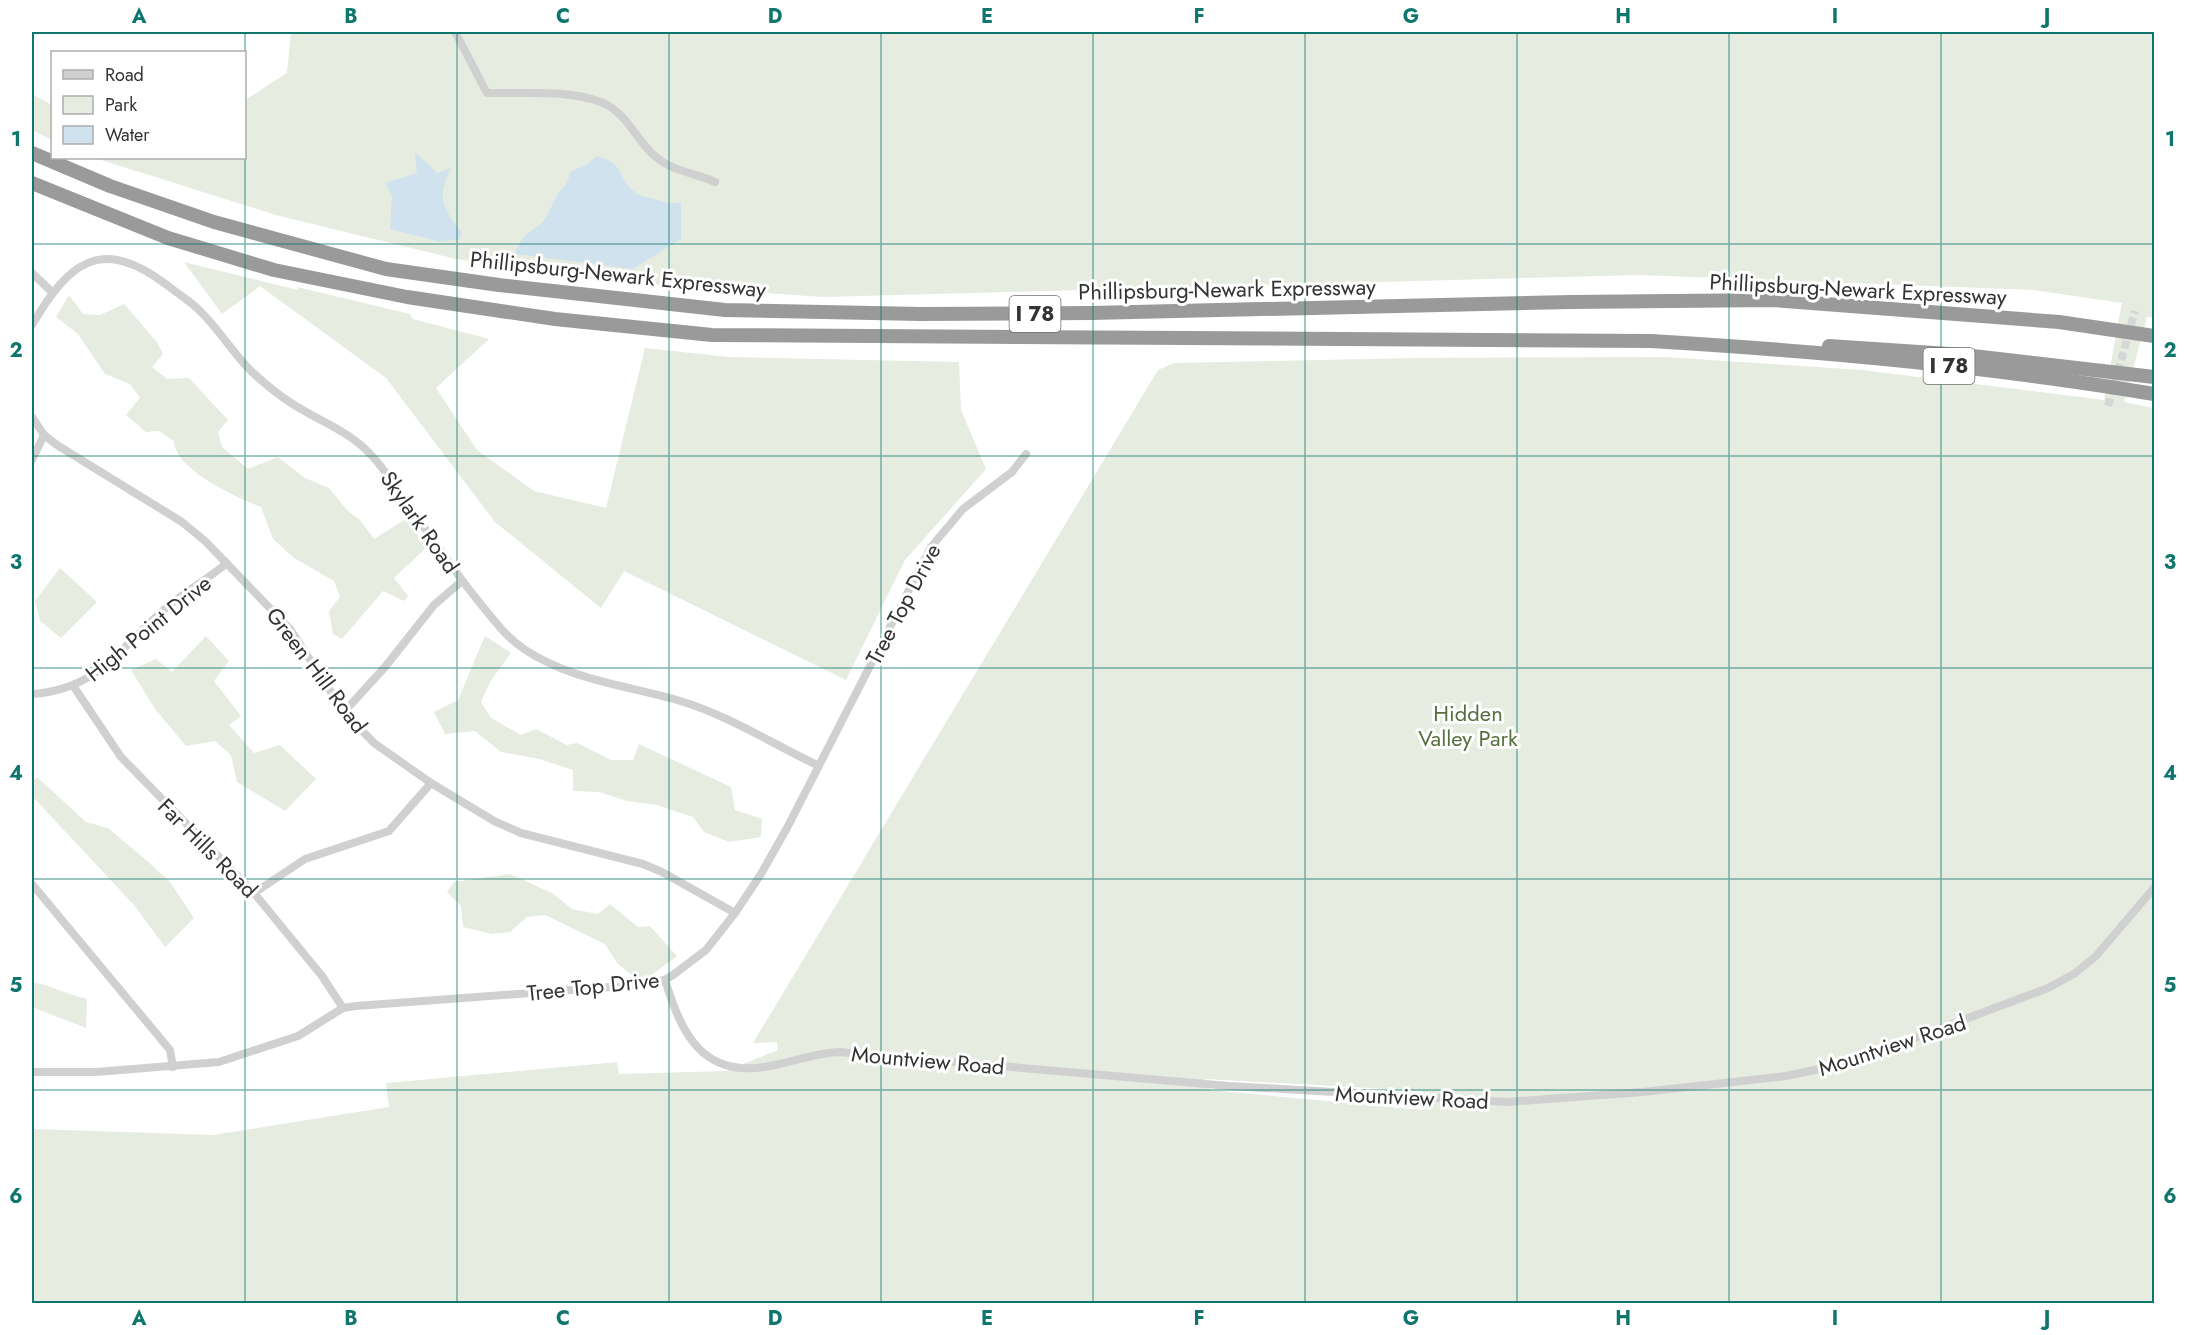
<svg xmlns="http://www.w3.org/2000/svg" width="2186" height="1335" viewBox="0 0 2186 1335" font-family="Jost,sans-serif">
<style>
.green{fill:#e6ecdf;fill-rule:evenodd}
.water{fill:#cfe2ee}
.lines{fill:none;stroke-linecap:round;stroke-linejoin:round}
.minor-tunnel{stroke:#d6d6d6;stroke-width:8;stroke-dasharray:8 4;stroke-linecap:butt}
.minor{stroke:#d0d0d0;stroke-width:8}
.motorway{stroke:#9a9a9a;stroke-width:14}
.grid{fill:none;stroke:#0f766e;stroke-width:1.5;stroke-opacity:0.55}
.labels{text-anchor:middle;stroke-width:6;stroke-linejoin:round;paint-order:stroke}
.shield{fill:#fff;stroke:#707070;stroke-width:1.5}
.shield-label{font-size:21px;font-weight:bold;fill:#333}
.street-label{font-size:22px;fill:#333;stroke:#fff}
.park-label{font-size:22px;fill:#56703f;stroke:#fff}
.neatline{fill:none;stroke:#0f766e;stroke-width:2}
.grid-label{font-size:20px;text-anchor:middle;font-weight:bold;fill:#0f766e}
</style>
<rect width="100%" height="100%" fill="#fff"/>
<g class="green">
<path d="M291,32H2154V318L2147,317L2124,402L2154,408V1303L32,1304V1129L213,1135L389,1107L386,1083L617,1062L619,1074L726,1071L778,1050L777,1042L753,1043L1158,370L1174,363L1417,358L1664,357L1862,370L2104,400L2122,303L2034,290L1640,275L823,297L623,283L456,259L276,215L95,158H244L245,100L287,73ZM1205,1079L1422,1091V1110L1210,1090Z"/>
<polygon points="32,94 52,105 52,140 32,130"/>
<polygon points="184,262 298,290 297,287 410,314 413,319 489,339 436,388 477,450 534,491 606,508 645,348 728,357 959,362 961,410 986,469 905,560 846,680 624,571 601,608 495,522 386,378 260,286 222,314"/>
<path d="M69,295L83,314L100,315L124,304L157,342L163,354L152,367L167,379L189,378L228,420L218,432L222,447L248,469L278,457L305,478L329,488L348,511L360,520L374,539L406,519L427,547L394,578L408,596L404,601L383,591L342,639L333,634L329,611L340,597L334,581L294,558L273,539L261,507C236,497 175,470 174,441L159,431L146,432L126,415L140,398L130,384L105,374L78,334L56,317Z"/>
<polygon points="60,568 97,602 61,638 40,621 35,601"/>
<polygon points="206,636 229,661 214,681 241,716 229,725 254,753 280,745 316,779 285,811 237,782 231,755 215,741 186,746 155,709 131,670 156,659 172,672"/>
<polygon points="485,636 511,653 490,682 481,702 491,718 521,735 536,729 567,745 577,743 611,760 633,760 639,744 731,787 735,810 762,819 761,837 729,842 704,832 693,817 657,805 627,801 599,792 573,791 573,770 540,759 501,752 475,731 445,734 434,712 458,700"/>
<polygon points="37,777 86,822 108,828 146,860 170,882 194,918 165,947 134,905 32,796 32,783"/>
<polygon points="510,874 552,893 572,909 598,914 610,904 638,927 650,926 677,956 641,983 617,963 605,944 545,915 527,917 510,932 492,934 463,927 461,906 447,892 454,882"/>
<path d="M32,982C51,985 68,995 87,999L86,1028L32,1007Z"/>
</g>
<g class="water">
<path d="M415,152L437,173L451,168C436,198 443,208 462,233L460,239L441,242L390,229L392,196L385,183L417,173Z"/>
<path d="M597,156C626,164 616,178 636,193C641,197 648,197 654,199C665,202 670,205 681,202V239L633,269L515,254C522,236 524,237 539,225C549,217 550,207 556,197C564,184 567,188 570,172L589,163Z"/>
</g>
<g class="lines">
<polyline class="minor-tunnel" points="2108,406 2135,311"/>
<g class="minor">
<path d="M455,32L487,93C523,94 567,89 601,102C628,113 636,141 656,157C672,171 695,173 715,182"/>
<polyline points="32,273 53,293"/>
<path d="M32,325C69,262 101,235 167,285C178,294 192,302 202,313C220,331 233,353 251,371C268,387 287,402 308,413C331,426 353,435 371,455C385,469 395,487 407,503C430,536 453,570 479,602C493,619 505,636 524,649C570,680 625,685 677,700C726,714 773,744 819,766"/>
<polyline points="32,417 44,435 57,445 182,522 205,541 290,629 344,712 374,743 431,783 494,821 521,833 643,864 662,872 735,913"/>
<polyline points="32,460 44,435"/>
<polyline points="74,687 121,757 254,893 322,976 343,1008"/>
<path d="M32,694C99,690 121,646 167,607C186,591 208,579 227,563"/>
<polyline points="344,712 385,667 434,605 462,581"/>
<polyline points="32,884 170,1050 173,1067"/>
<polyline points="254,893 305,859 389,831 431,783"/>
<path d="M665,980C682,1035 703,1079 770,1066C793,1062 815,1053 839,1052L1229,1086L1506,1102L1643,1092L1786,1076L1848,1063L2048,988L2074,974L2096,956L2154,888"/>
<polyline points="32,1072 96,1072 219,1062 298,1036 343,1008 356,1006 625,986 665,980 673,975 706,950 735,913 761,874 787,828 931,547 963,509 1012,472 1026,454"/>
</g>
<g class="motorway">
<polyline points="32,153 110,186 214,222 386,269 499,285 725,310 920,314 1091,313 1571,302 1773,300 2059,322 2154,336"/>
<path d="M32,183L168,238L274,270L407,297L555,319L712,335L1651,341C1819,351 1988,366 2154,394"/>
<polyline points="1829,346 1964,355 2154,377"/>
</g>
</g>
<path class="grid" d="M245,32V1304M457,32V1304M669,32V1304M881,32V1304M1093,32V1304M1305,32V1304M1517,32V1304M1729,32V1304M1941,32V1304M32,244H2154M32,456H2154M32,668H2154M32,879H2154M32,1090H2154"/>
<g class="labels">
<g class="shield">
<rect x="1009.5" y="296" width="51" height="36" rx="4.5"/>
<rect x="1923.5" y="348" width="51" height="36" rx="4.5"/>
</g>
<g class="shield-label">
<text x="1035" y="321">I 78</text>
<text x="1949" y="373">I 78</text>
</g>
<g class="street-label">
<text transform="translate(618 274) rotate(6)" y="8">Phillipsburg-Newark Expressway</text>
<text transform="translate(1227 289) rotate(-1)" y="8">Phillipsburg-Newark Expressway</text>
<text transform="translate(1858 289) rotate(3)" y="8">Phillipsburg-Newark Expressway</text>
<text transform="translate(420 522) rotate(55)" y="8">Skylark Road</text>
<text transform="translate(903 604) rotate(-62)" y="8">Tree Top Drive</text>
<text transform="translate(148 628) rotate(-39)" y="8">High Point Drive</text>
<text transform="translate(317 670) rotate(53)" y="8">Green Hill Road</text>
<text transform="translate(208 848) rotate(45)" y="8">Far Hills Road</text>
<text transform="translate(593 986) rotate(-6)" y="8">Tree Top Drive</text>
<text transform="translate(1892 1045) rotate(-18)" y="8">Mountview Road</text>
<text transform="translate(928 1060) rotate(5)" y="8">Mountview Road</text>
<text transform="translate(1412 1097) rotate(3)" y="8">Mountview Road</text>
</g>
<g class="park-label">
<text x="1468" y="721">Hidden<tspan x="1468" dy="25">Valley Park</tspan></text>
</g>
</g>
<rect width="2186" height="1335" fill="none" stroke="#ffffff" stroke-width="66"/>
<rect x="51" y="51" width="195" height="108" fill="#ffffff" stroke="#adadad" stroke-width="1.5"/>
<rect x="63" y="70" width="30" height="9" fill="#d0d0d0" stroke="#adadad" stroke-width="1.5"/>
<text x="105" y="81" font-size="18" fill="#333333">Road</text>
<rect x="63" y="96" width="30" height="18" fill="#e6ecdf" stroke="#adadad" stroke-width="1.5"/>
<text x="105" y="111" font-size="18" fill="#333333">Park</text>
<rect x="63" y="126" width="30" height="18" fill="#cfe2ee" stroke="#adadad" stroke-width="1.5"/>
<text x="105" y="141" font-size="18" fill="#333333">Water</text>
<rect x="33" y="33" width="2120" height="1269" class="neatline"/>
<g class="grid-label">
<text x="139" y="23">A</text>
<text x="351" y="23">B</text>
<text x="563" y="23">C</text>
<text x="775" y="23">D</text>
<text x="987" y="23">E</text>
<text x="1199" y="23">F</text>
<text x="1411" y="23">G</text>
<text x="1623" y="23">H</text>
<text x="1835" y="23">I</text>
<text x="2047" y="23">J</text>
<text x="16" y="146">1</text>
<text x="2170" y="146">1</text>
<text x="16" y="357">2</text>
<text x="2170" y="357">2</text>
<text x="16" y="569">3</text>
<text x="2170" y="569">3</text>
<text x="16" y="780">4</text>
<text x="2170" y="780">4</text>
<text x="16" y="992">5</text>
<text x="2170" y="992">5</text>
<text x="16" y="1203">6</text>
<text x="2170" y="1203">6</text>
<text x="139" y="1325">A</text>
<text x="351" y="1325">B</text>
<text x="563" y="1325">C</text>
<text x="775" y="1325">D</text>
<text x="987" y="1325">E</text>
<text x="1199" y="1325">F</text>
<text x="1411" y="1325">G</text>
<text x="1623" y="1325">H</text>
<text x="1835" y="1325">I</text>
<text x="2047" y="1325">J</text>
</g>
</svg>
